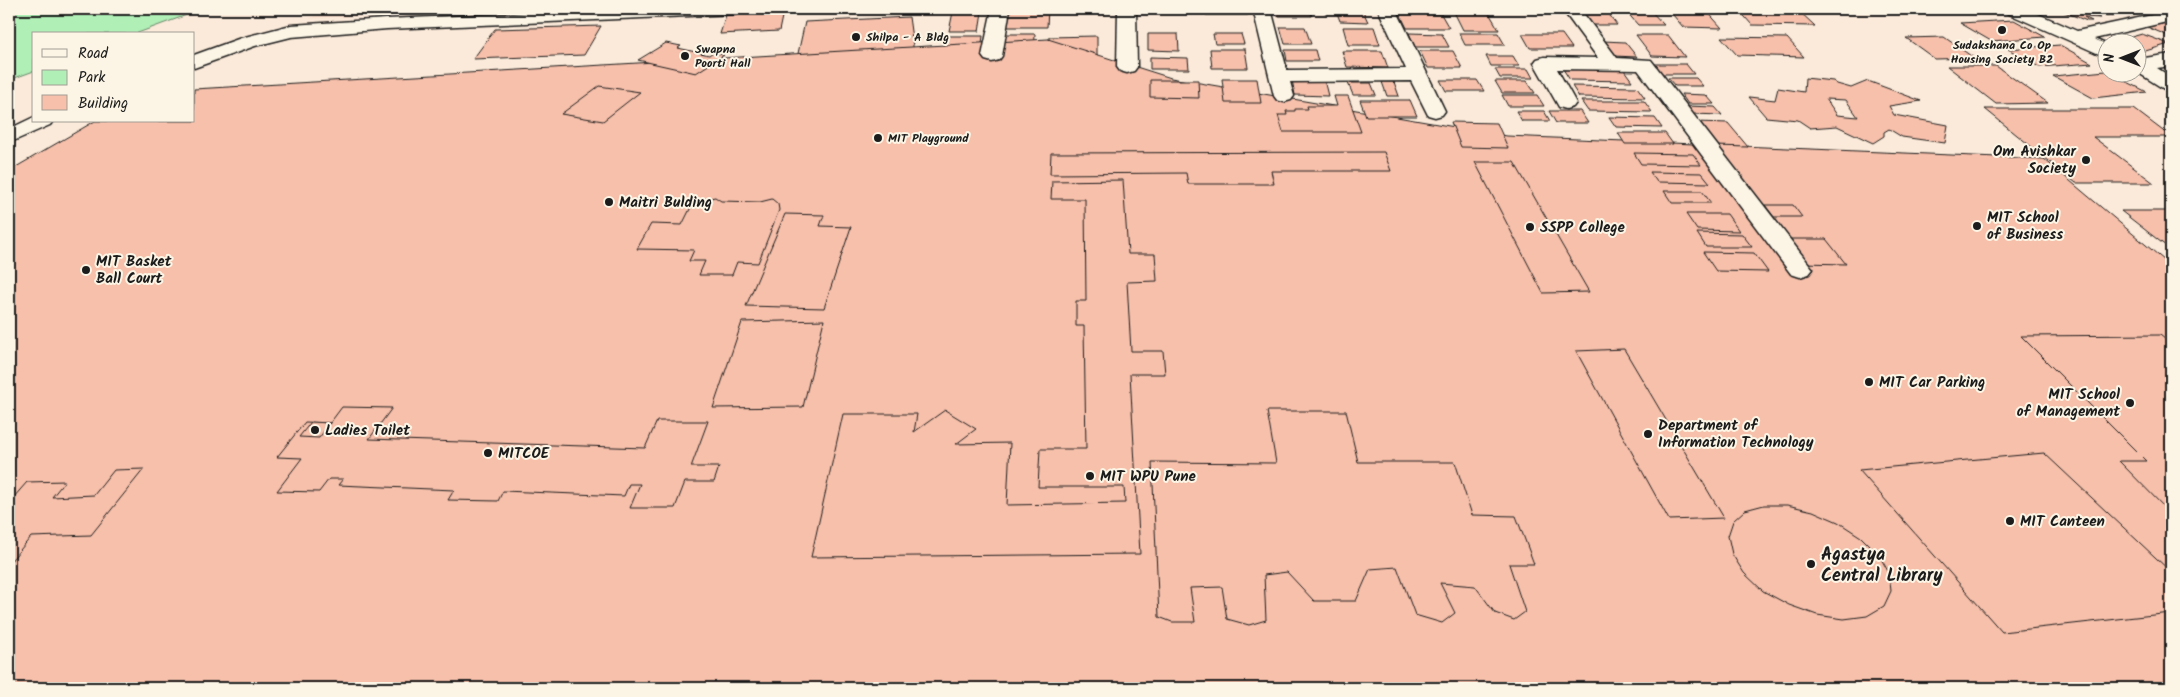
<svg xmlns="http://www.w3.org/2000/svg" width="2180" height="697" viewBox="0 0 2180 697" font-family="Kalam,sans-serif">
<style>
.built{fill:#faddcb}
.green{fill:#b0efb6;stroke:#668669}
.building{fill:#f7c0ab;stroke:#1c1c1c;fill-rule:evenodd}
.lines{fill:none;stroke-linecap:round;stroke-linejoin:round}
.minor-casing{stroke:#1c1c1c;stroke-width:3}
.minor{fill:#fcf5e5;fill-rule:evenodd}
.poi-dot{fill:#1c1c1c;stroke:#fcf5e5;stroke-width:2}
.labels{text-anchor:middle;stroke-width:4;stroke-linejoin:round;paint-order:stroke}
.far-poi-label{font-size:12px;font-weight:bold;fill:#1c1c1c;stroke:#fcf5e5;text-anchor:start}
.poi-label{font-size:15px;font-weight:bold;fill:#1c1c1c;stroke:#fcf5e5;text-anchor:start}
.near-poi-label{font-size:18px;font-weight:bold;fill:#1c1c1c;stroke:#fcf5e5;text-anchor:start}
</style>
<rect width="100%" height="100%" fill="#fbead9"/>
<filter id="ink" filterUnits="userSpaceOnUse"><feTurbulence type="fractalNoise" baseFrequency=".02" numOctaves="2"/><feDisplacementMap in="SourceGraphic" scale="10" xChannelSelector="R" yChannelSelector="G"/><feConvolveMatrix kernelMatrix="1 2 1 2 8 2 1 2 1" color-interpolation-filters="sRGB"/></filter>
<g filter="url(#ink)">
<polygon class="built" points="339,9 535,9 309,18"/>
<polygon class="green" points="9,9 203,9 135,34 34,34 34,71 9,80"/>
<g class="building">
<polygon points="1009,9 1048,9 1047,27 1007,27"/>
<polygon points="1204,9 1247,9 1248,15 1206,15"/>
<polygon points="1274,9 1309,9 1312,16 1277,16"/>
<polygon points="1323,9 1353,9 1354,11 1363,11 1368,22 1340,21 1337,13 1325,13"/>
<polygon points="1577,9 1605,9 1617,25 1589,25"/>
<polygon points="1668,9 1705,9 1722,28 1683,27"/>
<polygon points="1738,9 1797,9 1815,26 1752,25"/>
<polygon points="2057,9 2123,9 2121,9 2131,13 2122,12 2115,13 2119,15 2109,16 2102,14 2094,15 2100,18 2084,17 2092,21 2087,21"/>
<polygon points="1625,10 1650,10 1664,25 1638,25"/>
<polygon points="783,12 779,31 720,34 726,15"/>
<polygon points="953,12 982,12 979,31 949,31"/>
<polygon points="1454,12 1489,13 1499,30 1463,30"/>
<polygon points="1400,14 1441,14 1449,28 1407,28"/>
<polygon points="909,17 914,53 797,58 805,22"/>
<polygon points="2014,20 2045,37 1991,41 1960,23"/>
<polygon points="2171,22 2171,37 2147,27"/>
<polygon points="601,26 584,55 473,59 495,29"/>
<polygon points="1280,27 1305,27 1311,44 1285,44"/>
<polygon points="1343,27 1374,27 1380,45 1348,45"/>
<polygon points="1409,33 1442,34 1449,47 1415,47"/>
<polygon points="1459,33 1498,33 1505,45 1465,45"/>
<polygon points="1000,34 1035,34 1034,57 997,57"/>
<polygon points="1148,34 1178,34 1179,51 1148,50"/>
<polygon points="1213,34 1241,34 1244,44 1215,44"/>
<polygon points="1522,34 1562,34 1572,48 1530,48"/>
<polygon points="2142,34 2169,44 2142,52 2138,50 2138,42 2114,42"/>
<polygon points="1636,35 1668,35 1685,57 1652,56"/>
<polygon points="945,36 983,36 980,56 941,56"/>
<polygon points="1097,36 1097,58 1049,59 1049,37"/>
<polygon points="1721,37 1787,38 1804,57 1737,55"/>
<polygon points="1944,37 1974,58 1935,59 1906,38"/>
<polygon points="1048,39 1171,78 1507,136 2044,159 2171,266 2171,687 9,688 9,171 95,121 194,121 194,89"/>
<polygon points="1603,41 1625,42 1637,57 1614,56"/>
<polygon points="666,43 681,46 678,48 709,55 713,52 724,55 696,73 638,60"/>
<polygon points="2060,45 2092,63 2039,67 2008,49"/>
<polygon points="1210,49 1245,49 1248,68 1212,68"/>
<polygon points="1285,50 1315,50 1318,61 1287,61"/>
<polygon points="1342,51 1382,51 1388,68 1347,67"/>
<polygon points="1420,51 1453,51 1462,68 1428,68"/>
<polygon points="1486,56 1513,56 1519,66 1491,66"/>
<polygon points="1150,57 1188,58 1189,69 1150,69"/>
<polygon points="1654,64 1686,64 1694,74 1661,74"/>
<polygon points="1947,66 1996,66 2048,103 1996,104"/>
<polygon points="1495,69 1528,69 1533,78 1500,78"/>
<polygon points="1563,69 1624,70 1632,81 1570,80"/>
<polygon points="2106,71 2147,92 2093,98 2053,76"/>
<polygon points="1668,78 1696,78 1703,86 1675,86"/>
<path d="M1805,78L1833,81L1837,84L1851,88L1868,81L1921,101L1889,106L1894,115L1948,125L1945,143L1902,137L1889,129L1884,132V136L1873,143L1837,126L1810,128L1798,120L1766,117L1749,97L1775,100L1778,88L1804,92ZM1826,99L1846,100L1858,117L1837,115Z"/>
<polygon points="1222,79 1257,79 1261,103 1225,103"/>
<polygon points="1150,80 1198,80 1199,98 1150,97"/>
<polygon points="1292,80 1324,80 1328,96 1295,95"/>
<polygon points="1440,80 1477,80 1484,91 1446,91"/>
<polygon points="1495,81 1527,81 1535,93 1502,93"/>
<polygon points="1382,82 1394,82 1399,96 1387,96"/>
<polygon points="1348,83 1371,83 1376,95 1353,95"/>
<polygon points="599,86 640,92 603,121 561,114"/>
<polygon points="1572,86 1637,87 1645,98 1579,97"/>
<polygon points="1681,94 1706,95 1714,104 1688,104"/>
<polygon points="1502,95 1537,95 1544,106 1508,106"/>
<polygon points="1334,96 1348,96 1361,132 1283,132 1278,115 1287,115 1286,111 1295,111 1295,109 1308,109 1307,106 1337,106"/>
<polygon points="1360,100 1410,100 1417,116 1366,116"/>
<polygon points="1581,101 1644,101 1652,112 1588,111"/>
<polygon points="1685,106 1715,107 1722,115 1692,114"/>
<polygon points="1985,109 2134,109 2171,137 2093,137 2154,183 2076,183"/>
<polygon points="1516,111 1544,111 1550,121 1522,121"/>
<polygon points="1549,111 1580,111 1588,123 1556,123"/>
<polygon points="1609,117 1655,118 1662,128 1616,127"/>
<polygon points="1451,122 1497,123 1508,148 1461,147"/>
<polygon points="1697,122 1728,123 1748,147 1716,146"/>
<polygon points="1618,133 1665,133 1673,144 1625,144"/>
<polygon points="1384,152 1391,171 1271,171 1274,184 1188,184 1186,173 1050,174 1051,153"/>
<polygon points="1634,153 1693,154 1701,165 1641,164"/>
<polygon points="1475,162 1514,162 1589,292 1543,293"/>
<polygon points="1650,172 1702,173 1710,183 1657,182"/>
<polygon points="1123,180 1128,254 1155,254 1157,281 1127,282 1131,351 1163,351 1165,374 1130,374 1140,554 811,557 843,414 917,414 914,432 945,410 976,429 956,444 1010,443 1007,505 1125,503 1124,487 1038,487 1040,449 1086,449 1084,326 1076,326 1076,301 1086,301 1085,199 1051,199 1052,181"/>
<polygon points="1664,191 1702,191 1711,203 1672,203"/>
<polygon points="715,197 721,201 760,202 772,199 778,204 779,210 758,263 737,262 732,275 699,275 705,261 689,261 694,250 637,249 651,224 682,225 694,201"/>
<polygon points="1765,205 1793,205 1802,217 1774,217"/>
<polygon points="2121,211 2171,211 2171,250"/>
<polygon points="785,214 824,215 820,226 851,227 824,308 746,306"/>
<polygon points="1686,214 1727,214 1739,231 1697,230"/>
<polygon points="1697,233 1742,234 1752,247 1706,247"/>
<polygon points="1784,239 1826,239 1846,264 1803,263"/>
<polygon points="1703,252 1754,253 1768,272 1716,271"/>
<polygon points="824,320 803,407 713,408 742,322"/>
<polygon points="2160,335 2171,344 2171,514 2119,461 2146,461 2021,336"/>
<polygon points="1624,349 1724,518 1669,520 1576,351"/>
<polygon points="342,407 392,408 369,439 645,448 657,421 708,421 691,467 719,467 714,482 685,482 675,508 630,508 640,484 629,484 624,496 503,491 498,501 448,500 454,490 338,485 343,479 329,479 319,492 277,491 302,458 277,457 305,422 330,423"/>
<polygon points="1267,411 1346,411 1358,462 1455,462 1472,515 1516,516 1534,564 1509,564 1525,612 1514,620 1495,613 1475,586 1440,583 1455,613 1442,623 1415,615 1397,567 1370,569 1356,601 1314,601 1287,572 1264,575 1266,620 1249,625 1227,619 1222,587 1190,588 1195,622 1172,622 1159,617 1152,462 1276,463"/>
<polygon points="311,422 330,423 319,438 299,437"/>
<polygon points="2044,453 2171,572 2171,613 2002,632 1859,470"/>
<polygon points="144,469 91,535 31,537 9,563 9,498 13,498 27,482 65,481 52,497 94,495 114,470"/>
<polygon points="1764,505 1787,505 1813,511 1838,522 1861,537 1879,555 1889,573 1891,591 1884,606 1867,616 1844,619 1817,615 1789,605 1763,591 1744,573 1732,554 1728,536 1733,521 1745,510"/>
</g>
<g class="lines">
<defs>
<g id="minor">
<polygon points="617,9 745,9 742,13 736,14 387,29 291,37 255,46 194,68 194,55 241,38 291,25 387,19"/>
<polygon points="992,9 1010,9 1002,56 999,60 992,62 985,60 982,56"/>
<polygon points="1118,9 1136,9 1137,67 1134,71 1127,73 1120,71 1117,67"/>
<polygon points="1253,9 1271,9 1287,70 1406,69 1378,9 1396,9 1445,111 1442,115 1435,117 1428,115 1411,81 1290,82 1294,96 1291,100 1284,102 1277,100 1274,96"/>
<polygon points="1562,9 1580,9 1617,58 1651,60 1809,264 1813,269 1809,274 1800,277 1791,274 1638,70 1557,69 1576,103 1573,107 1566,109 1559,107 1534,63 1537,59 1544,57 1598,58"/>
<polygon points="2004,9 2027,9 2077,31 2171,11 2171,21 2094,39 2108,45 2108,58 2007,13"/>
<polygon points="2171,54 2171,66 2157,68 2171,77 2171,91 2164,89 2137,72 2138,59"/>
<polygon points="34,117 34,121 53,121 50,125 9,143 9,129"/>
</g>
</defs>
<use href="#minor" class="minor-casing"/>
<use href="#minor" class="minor"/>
</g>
</g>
<g class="poi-dot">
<circle cx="2002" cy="30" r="5"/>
<circle cx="856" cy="37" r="5"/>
<circle cx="685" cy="56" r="5"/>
<circle cx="878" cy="138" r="5"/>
<circle cx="2086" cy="160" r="5"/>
<circle cx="609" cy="202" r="5"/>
<circle cx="1977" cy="226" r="5"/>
<circle cx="1530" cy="227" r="5"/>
<circle cx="86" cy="270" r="5"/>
<circle cx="1869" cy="382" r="5"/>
<circle cx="2130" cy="403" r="5"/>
<circle cx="315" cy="430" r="5"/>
<circle cx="1648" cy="434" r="5"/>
<circle cx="488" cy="453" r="5"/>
<circle cx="1090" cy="476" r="5"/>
<circle cx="2010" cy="521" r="5"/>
<circle cx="1811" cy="564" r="5"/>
</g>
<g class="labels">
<g class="far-poi-label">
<text x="866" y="41">Shilpa - A Bldg</text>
<text x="2002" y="49" text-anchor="middle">Sudakshana Co Op<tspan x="2002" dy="14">Housing Society B2</tspan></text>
<text x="695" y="53">Swapna<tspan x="695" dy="14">Poorti Hall</tspan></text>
<text x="888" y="142">MIT Playground</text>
</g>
<g class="poi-label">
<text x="2076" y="156" text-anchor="end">Om Avishkar<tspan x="2076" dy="17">Society</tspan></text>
<text x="619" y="207">Maitri Bulding</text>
<text x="1987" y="222">MIT School<tspan x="1987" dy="17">of Business</tspan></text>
<text x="1540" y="232">SSPP College</text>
<text x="96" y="266">MIT Basket<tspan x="96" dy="17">Ball Court</tspan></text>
<text x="1879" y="387">MIT Car Parking</text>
<text x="2120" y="399" text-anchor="end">MIT School<tspan x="2120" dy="17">of Management</tspan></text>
<text x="1658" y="430">Department of<tspan x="1658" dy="17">Information Technology</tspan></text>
<text x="325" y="435">Ladies Toilet</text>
<text x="498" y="458">MITCOE</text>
<text x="1100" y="481">MIT WPU Pune</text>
<text x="2020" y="526">MIT Canteen</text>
</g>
<g class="near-poi-label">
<text x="1821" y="560">Agastya<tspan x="1821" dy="21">Central Library</tspan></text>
</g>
</g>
<rect width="2180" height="697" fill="none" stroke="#fcf5e5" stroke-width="30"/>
<rect x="15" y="15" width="2150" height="667" fill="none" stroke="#1c1c1c" stroke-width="2" filter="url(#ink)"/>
<rect x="32" y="32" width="162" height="90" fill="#fcf5e5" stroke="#a29e95"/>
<rect x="42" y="49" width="25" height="8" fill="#fcf5e5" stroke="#a29e95"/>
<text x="78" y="58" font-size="15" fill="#1c1c1c">Road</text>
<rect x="42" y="70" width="25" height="15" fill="#b0efb6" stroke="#a29e95"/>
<text x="78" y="82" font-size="15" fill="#1c1c1c">Park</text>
<rect x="42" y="95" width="25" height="15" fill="#f7c0ab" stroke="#a29e95"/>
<text x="78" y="108" font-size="15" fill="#1c1c1c">Building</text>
<g transform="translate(2122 58) rotate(270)"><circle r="24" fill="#fcf5e5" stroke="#a29e95"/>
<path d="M0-4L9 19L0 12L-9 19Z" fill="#1c1c1c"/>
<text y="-8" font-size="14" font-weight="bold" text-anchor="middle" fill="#1c1c1c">N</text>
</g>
</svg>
